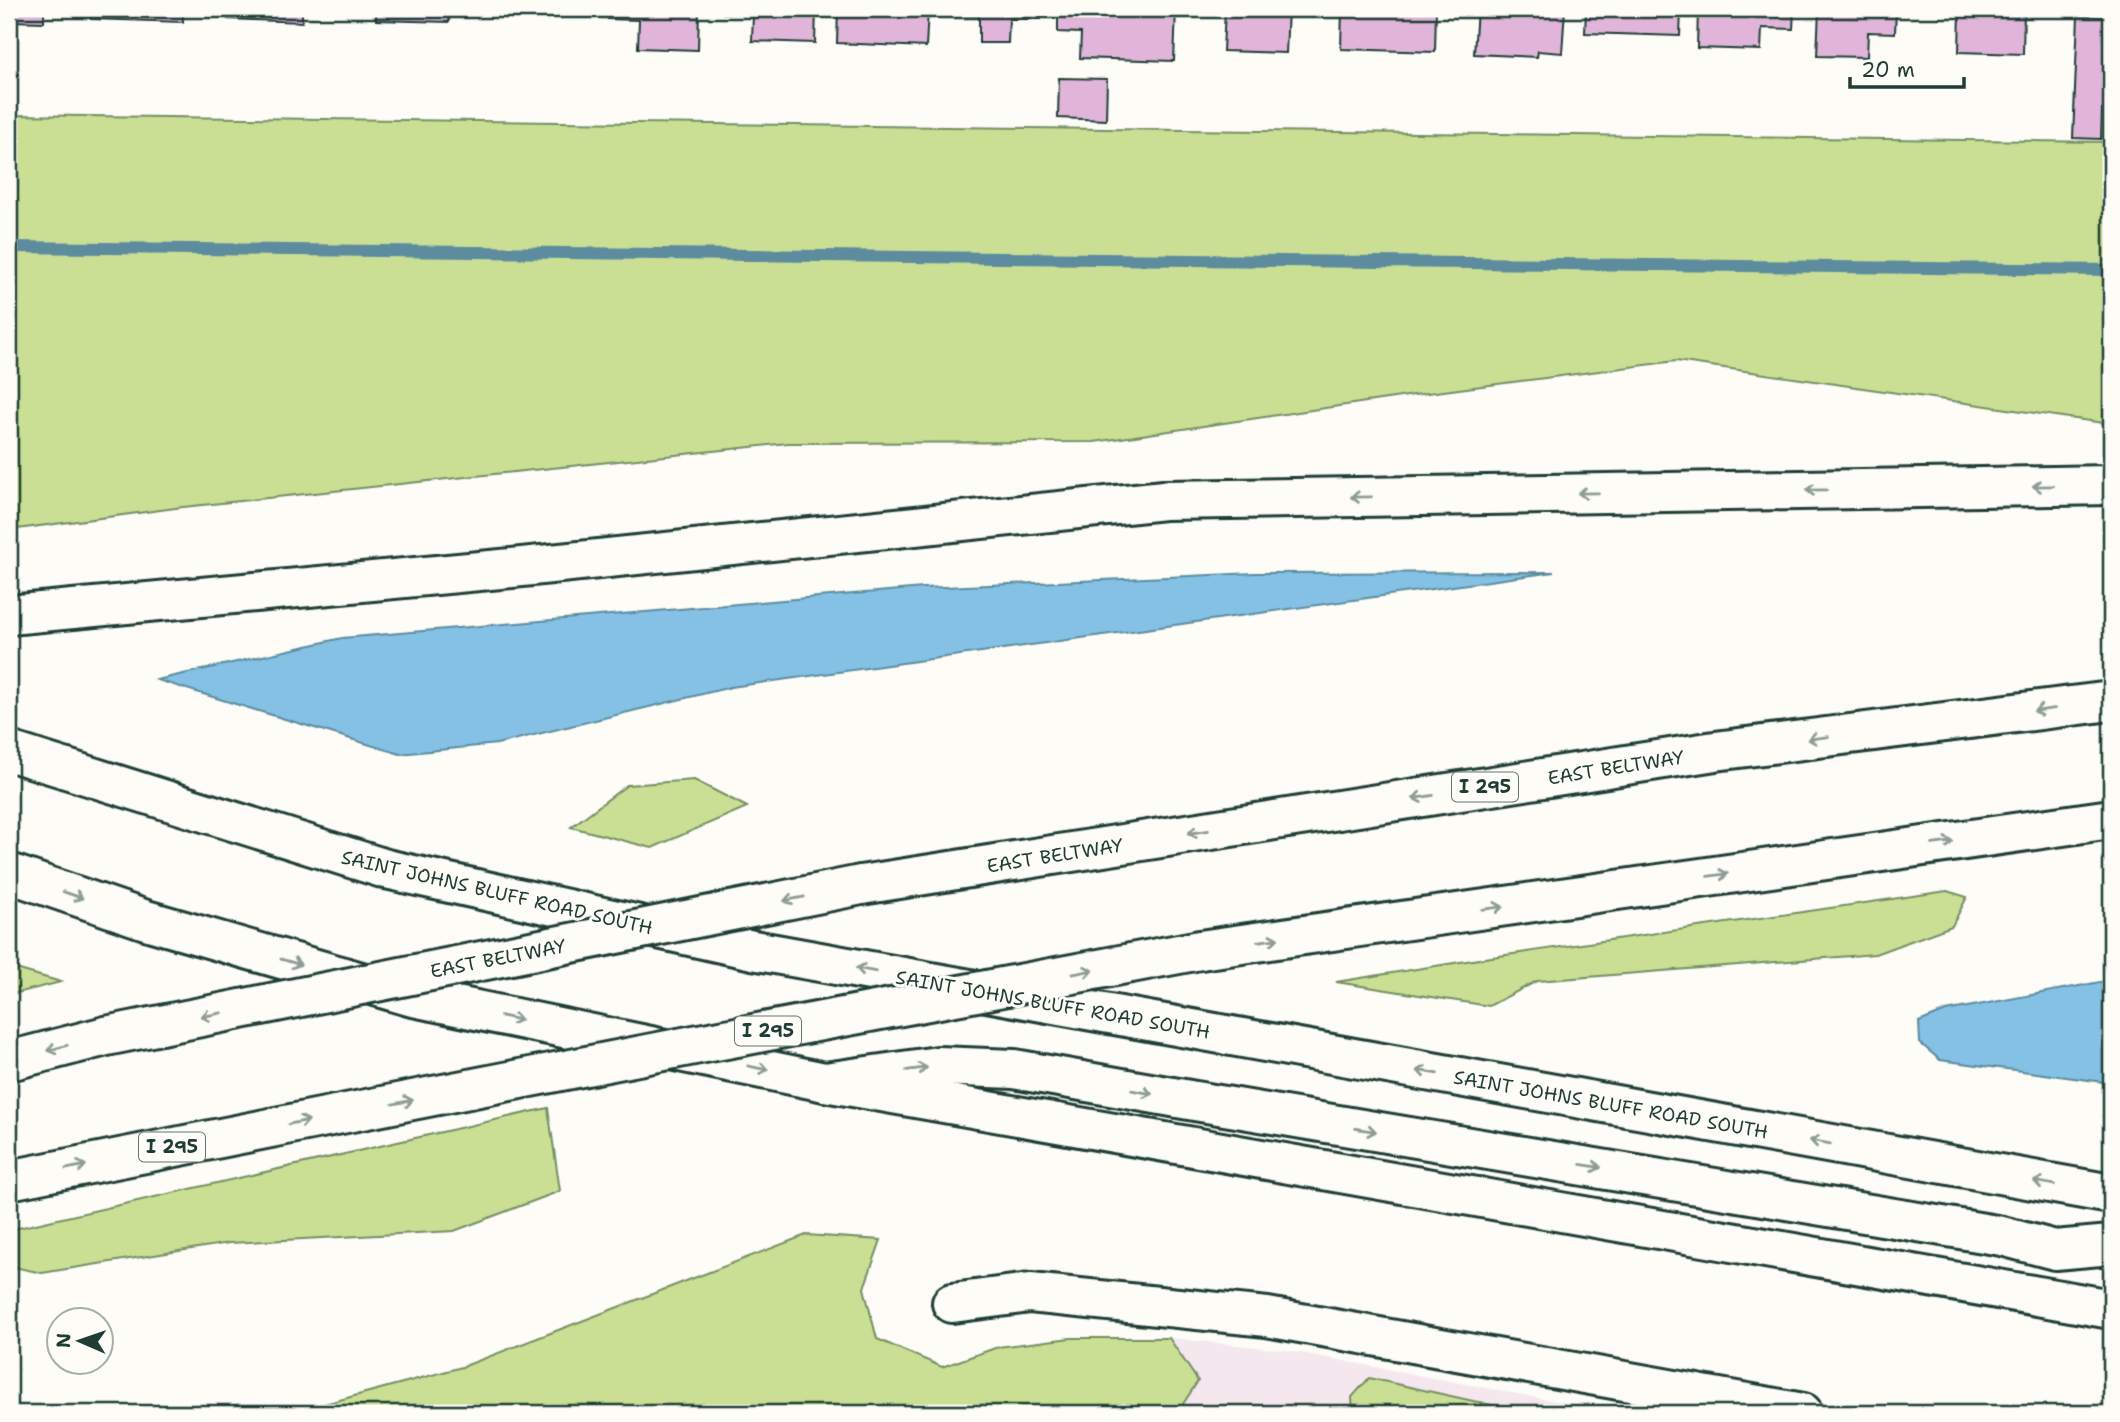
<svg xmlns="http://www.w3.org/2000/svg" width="2120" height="1422" viewBox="0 0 2120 1422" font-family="'Shantell Sans',sans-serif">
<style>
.built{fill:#f5e7ee}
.green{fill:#cadf94;stroke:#748e64;stroke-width:2}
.water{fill:#84c1e4;stroke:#5c8c9e;stroke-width:2}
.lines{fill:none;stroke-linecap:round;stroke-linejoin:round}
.stream{stroke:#5c8c9e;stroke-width:12}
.building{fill:#e1b5da;stroke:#1f3d34;stroke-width:2}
.minor-casing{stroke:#1f3d34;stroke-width:44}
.major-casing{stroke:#1f3d34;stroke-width:44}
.highway-casing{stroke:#1f3d34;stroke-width:44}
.minor{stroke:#fdfcf7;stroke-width:38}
.major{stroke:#fdfcf7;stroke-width:38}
.highway{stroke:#fdfcf7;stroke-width:38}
.highway-bridge-casing{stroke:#1f3d34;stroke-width:44;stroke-linecap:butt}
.highway-bridge{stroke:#fdfcf7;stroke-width:38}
.oneway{stroke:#8e9c96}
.labels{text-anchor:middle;stroke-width:6;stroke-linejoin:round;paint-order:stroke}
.shield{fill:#fdfcf7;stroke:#62766e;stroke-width:2}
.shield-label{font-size:18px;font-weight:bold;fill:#1f3d34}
.street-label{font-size:19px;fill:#1f3d34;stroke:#fdfcf7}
</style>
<rect width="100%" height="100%" fill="#fdfcf7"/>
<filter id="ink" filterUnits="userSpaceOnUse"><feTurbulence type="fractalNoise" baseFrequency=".0143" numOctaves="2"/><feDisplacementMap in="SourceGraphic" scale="14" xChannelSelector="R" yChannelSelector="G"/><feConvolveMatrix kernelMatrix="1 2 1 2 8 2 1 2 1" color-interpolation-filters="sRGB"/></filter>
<g filter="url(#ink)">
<polygon class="built" points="1169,1338 1286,1350 1618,1413 1519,1413 1518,1411 1352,1397 1353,1413 1177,1413 1198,1381"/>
<g class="green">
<polygon points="9,115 2111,142 2111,424 1676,361 1428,393 1094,442 788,443 183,507 9,530"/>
<polygon points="694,780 747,807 652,848 571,827 627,785"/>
<polygon points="1947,891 1967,897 1952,926 1875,954 1537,981 1489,1006 1336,982 1485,958"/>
<polygon points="9,967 61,982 9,995"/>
<polygon points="548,1108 560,1191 454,1231 229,1243 42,1273 9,1266 9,1230"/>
<polygon points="806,1235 881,1240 864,1288 877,1339 942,1367 998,1347 1071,1338 1169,1338 1198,1381 1177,1413 291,1413 462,1367"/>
<polygon points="1369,1378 1519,1411 1519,1413 1353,1413 1352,1397"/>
</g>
<g class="water">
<polygon points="1554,572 731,687 497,744 400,754 157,680 342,638 923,588 1255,573"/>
<polygon points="2111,980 2111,1083 1940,1060 1920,1043 1919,1022 1946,1011"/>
</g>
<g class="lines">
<polyline class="stream" points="9,247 2111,270"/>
</g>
<g class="building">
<polygon points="9,9 44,9 44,22 9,21"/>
<polygon points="91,9 183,9 183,22 91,19"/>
<polygon points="229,9 302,9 302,22 228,19"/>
<polygon points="376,9 450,9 449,22 376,20"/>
<polygon points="503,9 585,9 585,17 502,14"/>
<polygon points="609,9 699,9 698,50 638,48 639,20 608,19"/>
<polygon points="723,9 816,9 815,43 752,41 753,14 723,13"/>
<polygon points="838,9 928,9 926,47 837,43"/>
<polygon points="950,9 1042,9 1041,19 1009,19 1008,43 979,43 979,16 950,15"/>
<polygon points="1058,9 1176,9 1174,61 1080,58 1081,33 1058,32"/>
<polygon points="1225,9 1288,9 1286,53 1223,51"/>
<polygon points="1342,9 1436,9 1435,52 1341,49"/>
<polygon points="1477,9 1565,9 1562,53 1538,51 1537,57 1474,54"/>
<polygon points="1586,9 1681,9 1680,36 1585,33"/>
<polygon points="1698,9 1794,9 1793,29 1762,28 1761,50 1697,48"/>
<polygon points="1819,9 1896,9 1895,33 1868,32 1867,57 1817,56"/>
<polygon points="1960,9 2024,9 2023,54 1959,52"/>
<polygon points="2106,9 2111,9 2111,110 2102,110 2101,139 2073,138 2078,16 2105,17"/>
<polygon points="1059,78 1107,79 1106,120 1058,118"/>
</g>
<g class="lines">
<defs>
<polyline id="minor" points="952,1303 1030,1293 1267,1317 1803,1413"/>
<g id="major">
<polyline points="9,751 386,869 753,950 2111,1194"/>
<polyline points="9,873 146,920 413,997 825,1082 2111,1309"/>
</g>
<g id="highway">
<polyline points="9,615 522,567 1164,500 2111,485"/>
<polyline points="861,885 1715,751 2111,701"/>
<polyline points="1200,950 2111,819"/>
<polyline points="9,1061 106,1036"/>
<polyline points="825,1082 938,1066 1014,1069 1195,1101 2002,1236 2055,1250 2111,1245"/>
<polyline points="9,1180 336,1115"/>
</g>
</defs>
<use href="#minor" class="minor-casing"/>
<use href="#major" class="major-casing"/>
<use href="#highway" class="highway-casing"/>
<use href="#minor" class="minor"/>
<use href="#major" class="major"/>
<use href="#highway" class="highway"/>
<defs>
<g id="highway-bridge">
<polyline points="106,1036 861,885"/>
<polyline points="336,1115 694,1045 1200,950"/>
</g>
</defs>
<use href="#highway-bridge" class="highway-bridge-casing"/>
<use href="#highway-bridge" class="highway-bridge"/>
</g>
<defs><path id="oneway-shaft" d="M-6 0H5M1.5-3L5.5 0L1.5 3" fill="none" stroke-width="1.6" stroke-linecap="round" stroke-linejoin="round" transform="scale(1.75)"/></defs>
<g class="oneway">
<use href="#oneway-shaft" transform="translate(2043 486) rotate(179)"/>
<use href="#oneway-shaft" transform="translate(1816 490) rotate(179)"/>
<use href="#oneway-shaft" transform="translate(1588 493) rotate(179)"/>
<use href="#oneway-shaft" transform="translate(1361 497) rotate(179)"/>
<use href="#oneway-shaft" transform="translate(2044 710) rotate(173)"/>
<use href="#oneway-shaft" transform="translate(1818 738) rotate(173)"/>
<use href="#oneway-shaft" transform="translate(1423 797) rotate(171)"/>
<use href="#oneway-shaft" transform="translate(1198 832) rotate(171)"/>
<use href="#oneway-shaft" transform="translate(1943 843) rotate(-8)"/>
<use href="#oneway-shaft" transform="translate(1718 875) rotate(-8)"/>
<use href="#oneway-shaft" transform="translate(73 895) rotate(19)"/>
<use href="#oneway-shaft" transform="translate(794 899) rotate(169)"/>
<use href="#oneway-shaft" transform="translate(1493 908) rotate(-8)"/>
<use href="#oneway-shaft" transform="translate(1268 940) rotate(-8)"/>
<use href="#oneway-shaft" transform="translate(291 962) rotate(16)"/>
<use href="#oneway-shaft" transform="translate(866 970) rotate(-170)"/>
<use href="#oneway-shaft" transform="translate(1083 972) rotate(-11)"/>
<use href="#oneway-shaft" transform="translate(211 1015) rotate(169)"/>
<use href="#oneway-shaft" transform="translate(511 1018) rotate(12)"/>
<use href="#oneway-shaft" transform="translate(57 1048) rotate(165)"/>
<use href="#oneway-shaft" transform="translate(758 1068) rotate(12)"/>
<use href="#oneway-shaft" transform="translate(917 1069) rotate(-8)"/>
<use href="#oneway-shaft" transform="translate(1427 1072) rotate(-170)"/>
<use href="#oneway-shaft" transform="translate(1142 1092) rotate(10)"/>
<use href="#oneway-shaft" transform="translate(403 1102) rotate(-11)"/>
<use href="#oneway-shaft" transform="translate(299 1122) rotate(-11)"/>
<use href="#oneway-shaft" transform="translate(1366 1130) rotate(9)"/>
<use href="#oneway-shaft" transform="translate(1820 1142) rotate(-170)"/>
<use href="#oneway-shaft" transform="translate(1591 1166) rotate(9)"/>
<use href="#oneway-shaft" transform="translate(76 1167) rotate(-11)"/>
<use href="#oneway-shaft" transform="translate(2044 1183) rotate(-170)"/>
</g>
</g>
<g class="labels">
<g class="shield">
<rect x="1452" y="772.5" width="66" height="29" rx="5"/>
<rect x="735" y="1016.5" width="66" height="29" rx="5"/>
<rect x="139" y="1132.5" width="66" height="29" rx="5"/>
</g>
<g class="shield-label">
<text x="1485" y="793">I 295</text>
<text x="768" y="1037">I 295</text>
<text x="172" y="1153">I 295</text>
</g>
<g class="street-label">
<text transform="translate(1616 767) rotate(-9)" y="7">EAST BELTWAY</text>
<text transform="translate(1055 855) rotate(-9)" y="7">EAST BELTWAY</text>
<text transform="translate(497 892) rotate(13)" y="7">SAINT JOHNS BLUFF ROAD SOUTH</text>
<text transform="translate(498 958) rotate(-11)" y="7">EAST BELTWAY</text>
<text transform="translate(1053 1004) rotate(10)" y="7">SAINT JOHNS BLUFF ROAD SOUTH</text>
<text transform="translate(1611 1104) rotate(10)" y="7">SAINT JOHNS BLUFF ROAD SOUTH</text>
</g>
</g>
<rect width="2120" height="1422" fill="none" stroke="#fdfcf7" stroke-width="35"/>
<rect x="18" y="18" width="2085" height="1387" fill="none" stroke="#1f3d34" stroke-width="2.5" filter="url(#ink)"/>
<g transform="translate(80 1341) rotate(272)"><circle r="33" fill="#fdfcf7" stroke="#a4b0a9" stroke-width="2"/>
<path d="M0-5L12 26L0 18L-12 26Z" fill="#1f3d34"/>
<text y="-10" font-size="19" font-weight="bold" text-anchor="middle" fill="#1f3d34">N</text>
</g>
<path d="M1850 77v10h114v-10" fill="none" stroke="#1f3d34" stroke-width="3.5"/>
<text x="1861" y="77" font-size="21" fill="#1f3d34" stroke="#fdfcf7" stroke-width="5" paint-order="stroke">20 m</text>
</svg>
